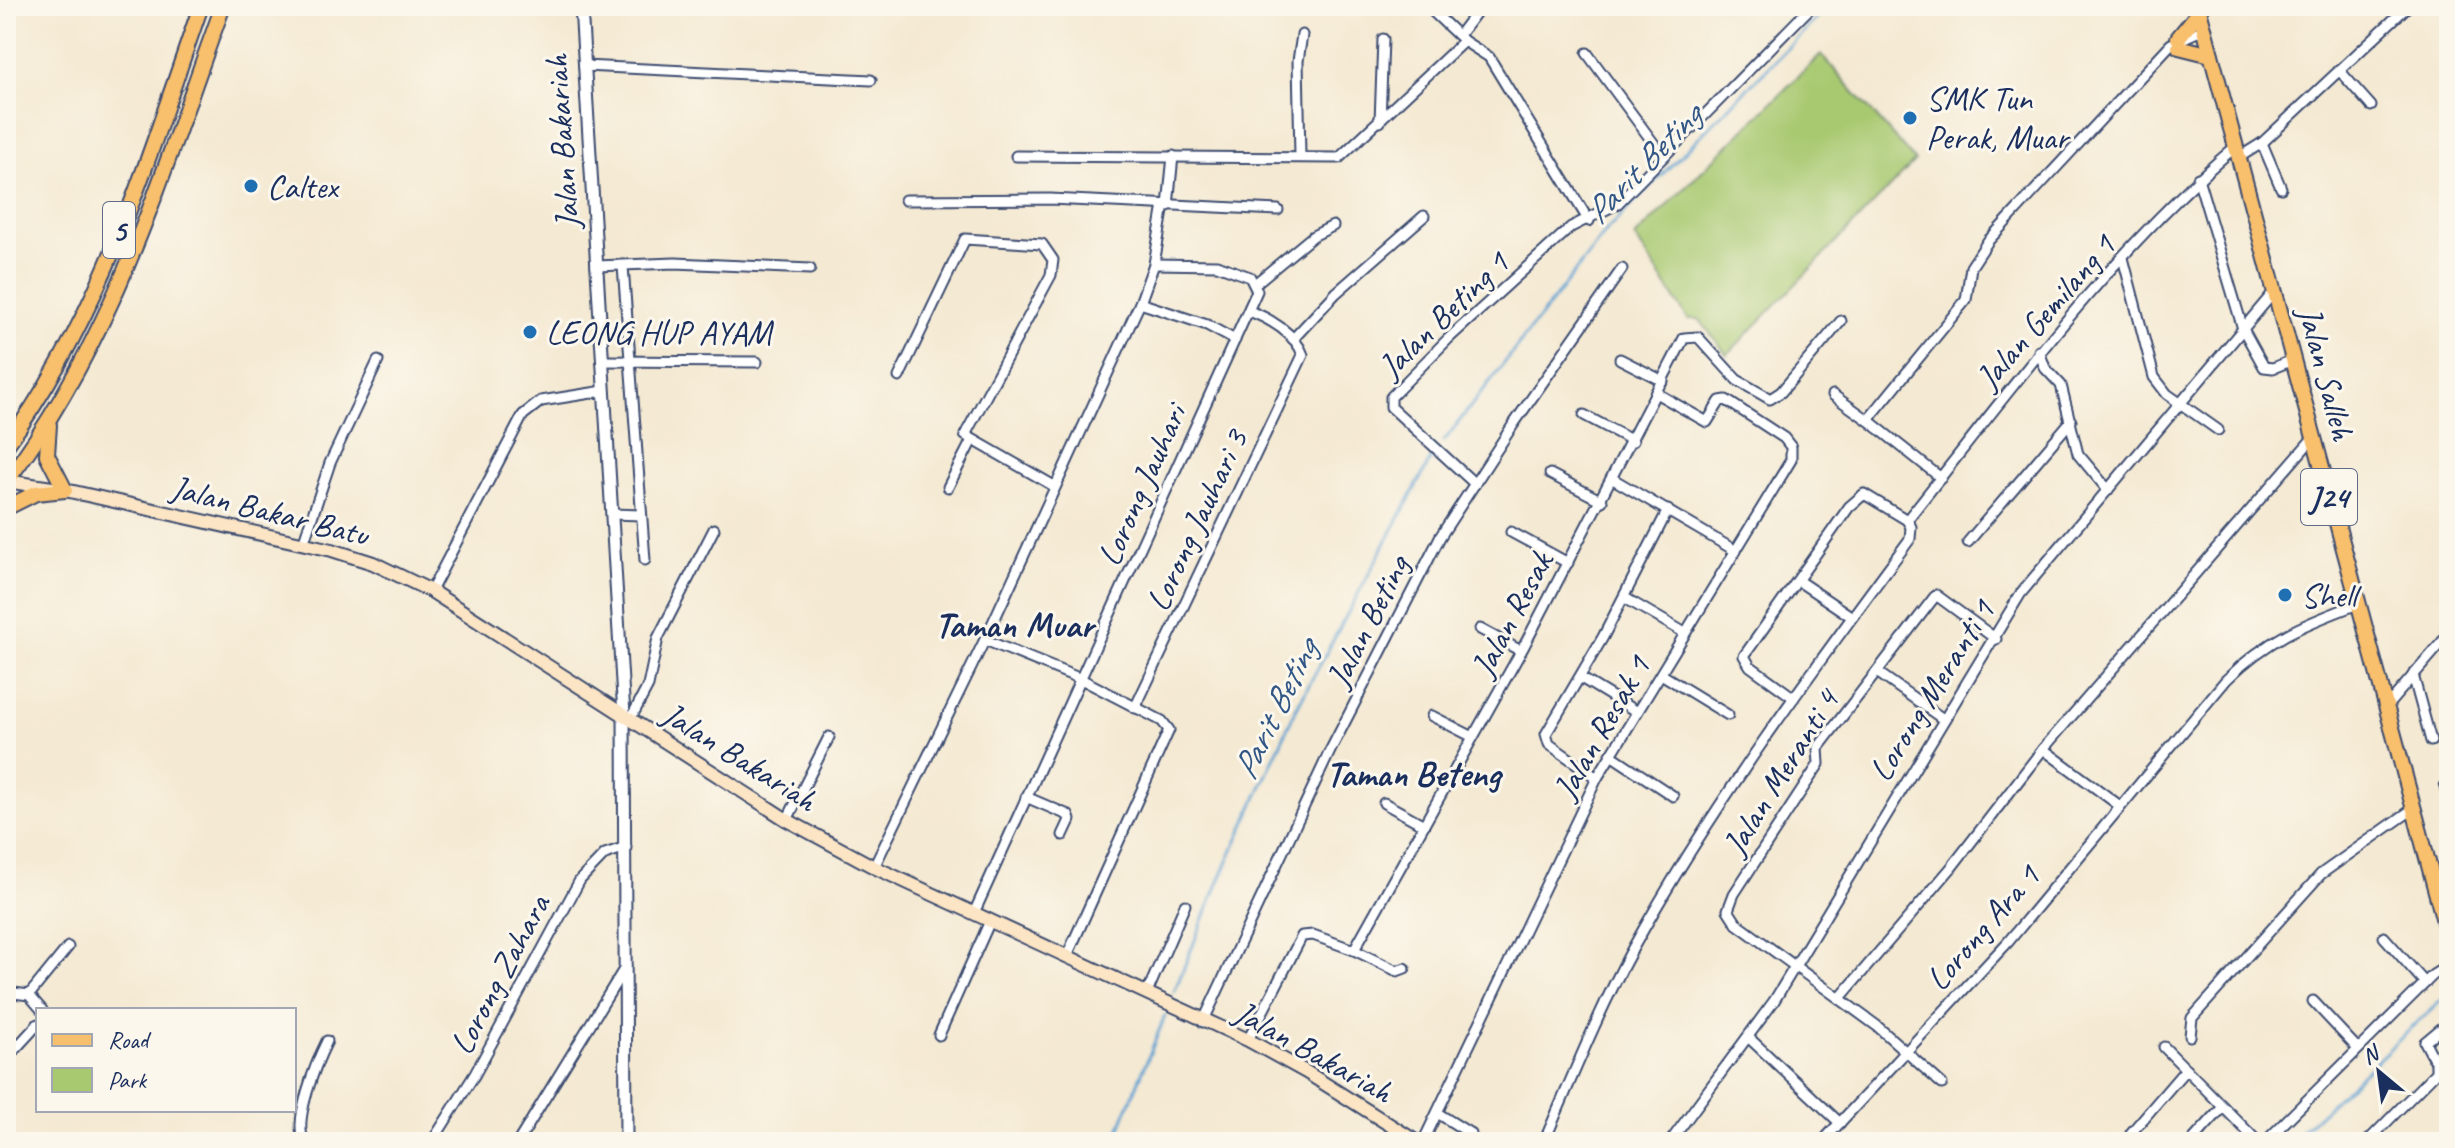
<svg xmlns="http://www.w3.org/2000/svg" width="2455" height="1148" viewBox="0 0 2455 1148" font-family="Caveat,sans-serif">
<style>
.green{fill:#a9c971;stroke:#627c68;stroke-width:2}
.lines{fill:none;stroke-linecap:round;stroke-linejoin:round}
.stream{stroke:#5da1d2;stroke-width:3}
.minor-casing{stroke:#3c4b6f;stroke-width:13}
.tertiary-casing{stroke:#3c4b6f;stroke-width:15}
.secondary-casing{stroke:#3c4b6f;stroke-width:16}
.primary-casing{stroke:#3c4b6f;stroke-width:18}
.trunk-casing{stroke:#3c4b6f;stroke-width:18}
.minor{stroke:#fff;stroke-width:9}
.tertiary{stroke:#fff;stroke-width:11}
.secondary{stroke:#fce5c4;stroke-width:12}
.primary{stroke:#f8bf6c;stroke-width:14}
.trunk{stroke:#f8bf6c;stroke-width:14}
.poi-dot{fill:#1f6fb2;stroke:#fbf7ec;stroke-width:3}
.labels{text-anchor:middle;stroke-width:6;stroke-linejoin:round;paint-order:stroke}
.shield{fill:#fbf7ec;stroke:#5e6b89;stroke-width:2}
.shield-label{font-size:32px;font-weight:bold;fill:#1b2f5e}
.poi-label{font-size:34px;fill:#1b2f5e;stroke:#fbf7ec;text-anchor:start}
.street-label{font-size:34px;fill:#1b2f5e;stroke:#fbf7ec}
.water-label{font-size:36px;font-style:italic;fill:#325787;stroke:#fbf7ec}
.neighbourhood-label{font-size:36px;font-weight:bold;fill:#1b2f5e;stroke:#fbf7ec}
</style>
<rect width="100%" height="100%" fill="#fbf7ec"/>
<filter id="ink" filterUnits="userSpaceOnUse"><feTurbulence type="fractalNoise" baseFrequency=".0125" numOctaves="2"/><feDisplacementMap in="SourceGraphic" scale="16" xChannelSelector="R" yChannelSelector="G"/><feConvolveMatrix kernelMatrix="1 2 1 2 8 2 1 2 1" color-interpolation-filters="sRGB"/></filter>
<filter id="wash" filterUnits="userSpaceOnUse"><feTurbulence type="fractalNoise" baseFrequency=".006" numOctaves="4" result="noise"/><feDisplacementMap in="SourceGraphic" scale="32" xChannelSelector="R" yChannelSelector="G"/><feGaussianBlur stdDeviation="1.8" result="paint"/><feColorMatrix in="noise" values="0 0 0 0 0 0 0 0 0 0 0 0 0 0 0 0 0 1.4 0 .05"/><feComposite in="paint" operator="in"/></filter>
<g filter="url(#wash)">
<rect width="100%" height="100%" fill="#f4e9d2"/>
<polygon class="green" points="1821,54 1915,161 1727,355 1699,319 1688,319 1635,237"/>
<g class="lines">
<g class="stream">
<polyline points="1444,441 1608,229 1829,6"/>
<polyline points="1174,992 1217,886 1296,709 1433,455"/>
<polyline points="1114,1142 1165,1016"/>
<polyline points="2290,1142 2447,995"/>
</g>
</g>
</g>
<g filter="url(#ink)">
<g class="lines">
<defs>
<g id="minor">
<polyline points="1427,6 1464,41 1489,57 1589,221"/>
<polyline points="1459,35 1481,6"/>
<polyline points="1587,53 1663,156"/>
<polyline points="584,66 871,80"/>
<polyline points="2339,70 2371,106"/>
<polyline points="1380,122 1383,39"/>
<polyline points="2262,143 2281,188"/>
<polyline points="1016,156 1339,158 1464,41"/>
<polyline points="1300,156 1298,61 1302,35"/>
<polyline points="2238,158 2262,143 2408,6"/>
<polyline points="2198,178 2243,329 2264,367 2273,368 2293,360"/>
<polyline points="905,200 1050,199 1278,210"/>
<polyline points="1168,206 1173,156"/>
<polyline points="2123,258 2154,377 2167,394 2218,430"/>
<polyline points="596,266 675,263 810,269"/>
<polyline points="623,266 645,560"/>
<polyline points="1256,283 1313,236 1333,226"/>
<polyline points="1140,303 1207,325 1235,340"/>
<polyline points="1293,339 1336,293 1424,216"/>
<polyline points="2039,351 2045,368 2061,385 2078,454 2108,490"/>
<polyline points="1620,359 1663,381"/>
<polyline points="602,361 757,362"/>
<polyline points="899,377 965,239 1042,244 1053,260 1051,275 965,435 1054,486"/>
<polyline points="1833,395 1868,420 1966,300 1971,267 1988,241 2171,44 2204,29"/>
<polyline points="1584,415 1633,441"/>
<polyline points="1868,420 1941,478"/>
<polyline points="1550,474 1602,501"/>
<polyline points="1613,479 1736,551"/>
<polyline points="1475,484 1391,407 1391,397 1448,339 1571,227 1617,204 1812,6"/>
<polyline points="948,487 972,440"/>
<polyline points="612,514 641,515"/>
<path d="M1907,520C2010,391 2108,255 2235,147"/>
<polyline points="1511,532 1568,563"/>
<polyline points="1968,542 2071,421"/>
<polyline points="303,544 330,463 378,361"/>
<polyline points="1800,582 1852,617"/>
<polyline points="431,591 523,415 541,401 604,391"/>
<polyline points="1625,598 1685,633"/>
<polyline points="1480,629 1521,651"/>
<polyline points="985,640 1081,679 1162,721 1169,730 1067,956"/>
<polyline points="1877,672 1943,719"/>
<polyline points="1661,674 1728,715"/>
<polyline points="2413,675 2431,741"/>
<polyline points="1581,678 1637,712"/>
<polyline points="2386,707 2449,634"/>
<path d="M1135,708L1303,355C1296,334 1269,318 1249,311"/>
<polyline points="1432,716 1473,737"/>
<polyline points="630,720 648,686 658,638 714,529"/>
<polyline points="2043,749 2120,806"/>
<polyline points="1611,755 1673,796"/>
<polyline points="1597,778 1549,744 1546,734 1603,637 1668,510"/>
<polyline points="2445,786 2449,802"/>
<polyline points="1026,797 1068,815 1070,820 1063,835"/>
<polyline points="1384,803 1424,825"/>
<polyline points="787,820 829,737"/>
<polyline points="874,867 990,629 1140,303 1154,264 1164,205"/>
<polyline points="974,913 1257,291 1250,277 1217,265 1154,264"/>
<polyline points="2384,937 2425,983"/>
<polyline points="1354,950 1397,971 1405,968"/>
<polyline points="6,992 29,995 42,1010"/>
<polyline points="1147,993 1185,905"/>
<polyline points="29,995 68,947"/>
<polyline points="1840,998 1951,868 2043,749 2313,438"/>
<polyline points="2313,1001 2357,1048"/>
<polyline points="1203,1022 1330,751 1440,537 1513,425 1622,269"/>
<polyline points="939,1035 990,921"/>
<polyline points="2190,1036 2192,1018 2321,874 2413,809"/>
<polyline points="1748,1037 1840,1123"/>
<polyline points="1248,1040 1302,936 1313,935 1354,950 1524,646 1684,338 1698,337 1737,380 1770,399 1781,392 1841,321"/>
<polyline points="2164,1047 2258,1142"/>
<polyline points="6,1059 38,1024"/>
<polyline points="1942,1084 1877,1026 1737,924 1728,910 1734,894 1819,764 1818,748 1936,595 1996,639"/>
<polyline points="1439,1114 1471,1134"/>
<path d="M305,1142C291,1124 317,1061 327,1041"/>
<polyline points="432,1142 475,1074 580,880 605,854 626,847"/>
<polyline points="518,1142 626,966"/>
<polyline points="1423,1142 1597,778 1791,460 1791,447 1784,438 1726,400 1720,401 1707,422 1656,393"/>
<path d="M1544,1142C1572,1078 1599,1010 1633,948C1713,804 1812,671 1910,539L1911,527L1907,520L1864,494L1849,507L1744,656L1750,666L1794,698"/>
<polyline points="1670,1142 1774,1001 2021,593 2274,292"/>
<path d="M1822,1142L2008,942L2226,680C2267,639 2304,624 2358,604"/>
<polyline points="2134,1142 2131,1133 2186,1069"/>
<polyline points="2191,1142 2223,1107"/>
<polyline points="2265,1142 2433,975 2449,965"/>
<polyline points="2367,1142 2436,1072 2436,1063 2425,1042 2449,1022"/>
</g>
<polyline id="tertiary" points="581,6 624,715 626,1142"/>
<polyline id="secondary" points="6,481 65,490 332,550 373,563 431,591 787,820 874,867 1248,1040 1306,1072 1417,1142"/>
<g id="primary">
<polyline points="2198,6 2449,940"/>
<polyline points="2178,38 2200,11"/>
<polyline points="2179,47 2211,55"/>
</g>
<g id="trunk">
<path d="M6,446C102,316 148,157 201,6"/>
<path d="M6,482C117,334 160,177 223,6"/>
<polyline points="6,508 36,493 65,490 47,455 49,425"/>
</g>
</defs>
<use href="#minor" class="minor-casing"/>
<use href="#tertiary" class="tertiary-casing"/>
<use href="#secondary" class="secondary-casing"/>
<use href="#primary" class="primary-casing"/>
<use href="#trunk" class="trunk-casing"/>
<use href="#minor" class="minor"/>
<use href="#tertiary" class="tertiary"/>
<use href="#secondary" class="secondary"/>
<use href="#primary" class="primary"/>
<use href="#trunk" class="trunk"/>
</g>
</g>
<g class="poi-dot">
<circle cx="1910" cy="118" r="8"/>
<circle cx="251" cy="186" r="8"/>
<circle cx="530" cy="332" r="8"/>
<circle cx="2285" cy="595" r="8"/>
</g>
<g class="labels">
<g class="shield">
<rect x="103" y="202" width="32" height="56" rx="6"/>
<rect x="2301" y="469" width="56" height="56" rx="6"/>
</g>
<g class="shield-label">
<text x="119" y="241">5</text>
<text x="2329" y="508">J24</text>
</g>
<g class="poi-label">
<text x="1926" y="110">SMK Tun<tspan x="1926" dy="39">Perak, Muar</tspan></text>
<text x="267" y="198">Caltex</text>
<text x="546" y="344">LEONG HUP AYAM</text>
<text x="2301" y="607">Shell</text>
</g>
<g class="street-label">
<text transform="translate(561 142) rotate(-94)" y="12">Jalan Bakariah</text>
<text transform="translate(2045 311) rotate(-49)" y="12">Jalan Gemilang 1</text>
<text transform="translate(1443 314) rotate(-44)" y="12">Jalan Beting 1</text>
<text transform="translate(2327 373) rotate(75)" y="12">Jalan Salleh</text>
<text transform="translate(1141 485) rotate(-66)" y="12">Lorong Jauhari</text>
<text transform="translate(270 510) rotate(14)" y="12">Jalan Bakar Batu</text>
<text transform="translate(1196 520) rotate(-65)" y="12">Lorong Jauhari 3</text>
<text transform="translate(1511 614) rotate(-62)" y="12">Jalan Resak</text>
<text transform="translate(1367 621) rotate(-63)" y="12">Jalan Beting</text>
<text transform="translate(1931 690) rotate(-58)" y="12">Lorong Meranti 1</text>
<text transform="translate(1601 727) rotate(-60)" y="12">Jalan Resak 1</text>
<text transform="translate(740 756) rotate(32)" y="12">Jalan Bakariah</text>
<text transform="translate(1780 772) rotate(-58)" y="12">Jalan Meranti 4</text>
<text transform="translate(1982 927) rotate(-49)" y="12">Lorong Ara 1</text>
<text transform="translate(499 974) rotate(-62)" y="12">Lorong Zahara</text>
<text transform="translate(1314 1051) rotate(29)" y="12">Jalan Bakariah</text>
</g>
<g class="water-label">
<text transform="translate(1642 163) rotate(-46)" y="13">Parit Beting</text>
<text transform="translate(1274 709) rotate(-64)" y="13">Parit Beting</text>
</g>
<g class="neighbourhood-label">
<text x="1014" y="637">Taman Muar</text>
<text x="1413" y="786">Taman Beteng</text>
</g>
</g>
<rect width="2455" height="1148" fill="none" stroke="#fbf7ec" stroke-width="32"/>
<rect x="36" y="1008" width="260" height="104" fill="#fbf7ec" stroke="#a1a7b3" stroke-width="2"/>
<rect x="52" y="1034" width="40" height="12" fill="#f8bf6c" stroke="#a1a7b3" stroke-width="2"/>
<text x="108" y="1048" font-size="24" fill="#1b2f5e">Road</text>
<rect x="52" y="1068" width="40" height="24" fill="#a9c971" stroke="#a1a7b3" stroke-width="2"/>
<text x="108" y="1088" font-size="24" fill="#1b2f5e">Park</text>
<g transform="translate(2379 1072) rotate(331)" stroke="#fbf7ec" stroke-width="6" paint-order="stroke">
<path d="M0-6L14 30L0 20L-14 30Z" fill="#1b2f5e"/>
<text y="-12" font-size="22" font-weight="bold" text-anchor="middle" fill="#1b2f5e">N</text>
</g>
</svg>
